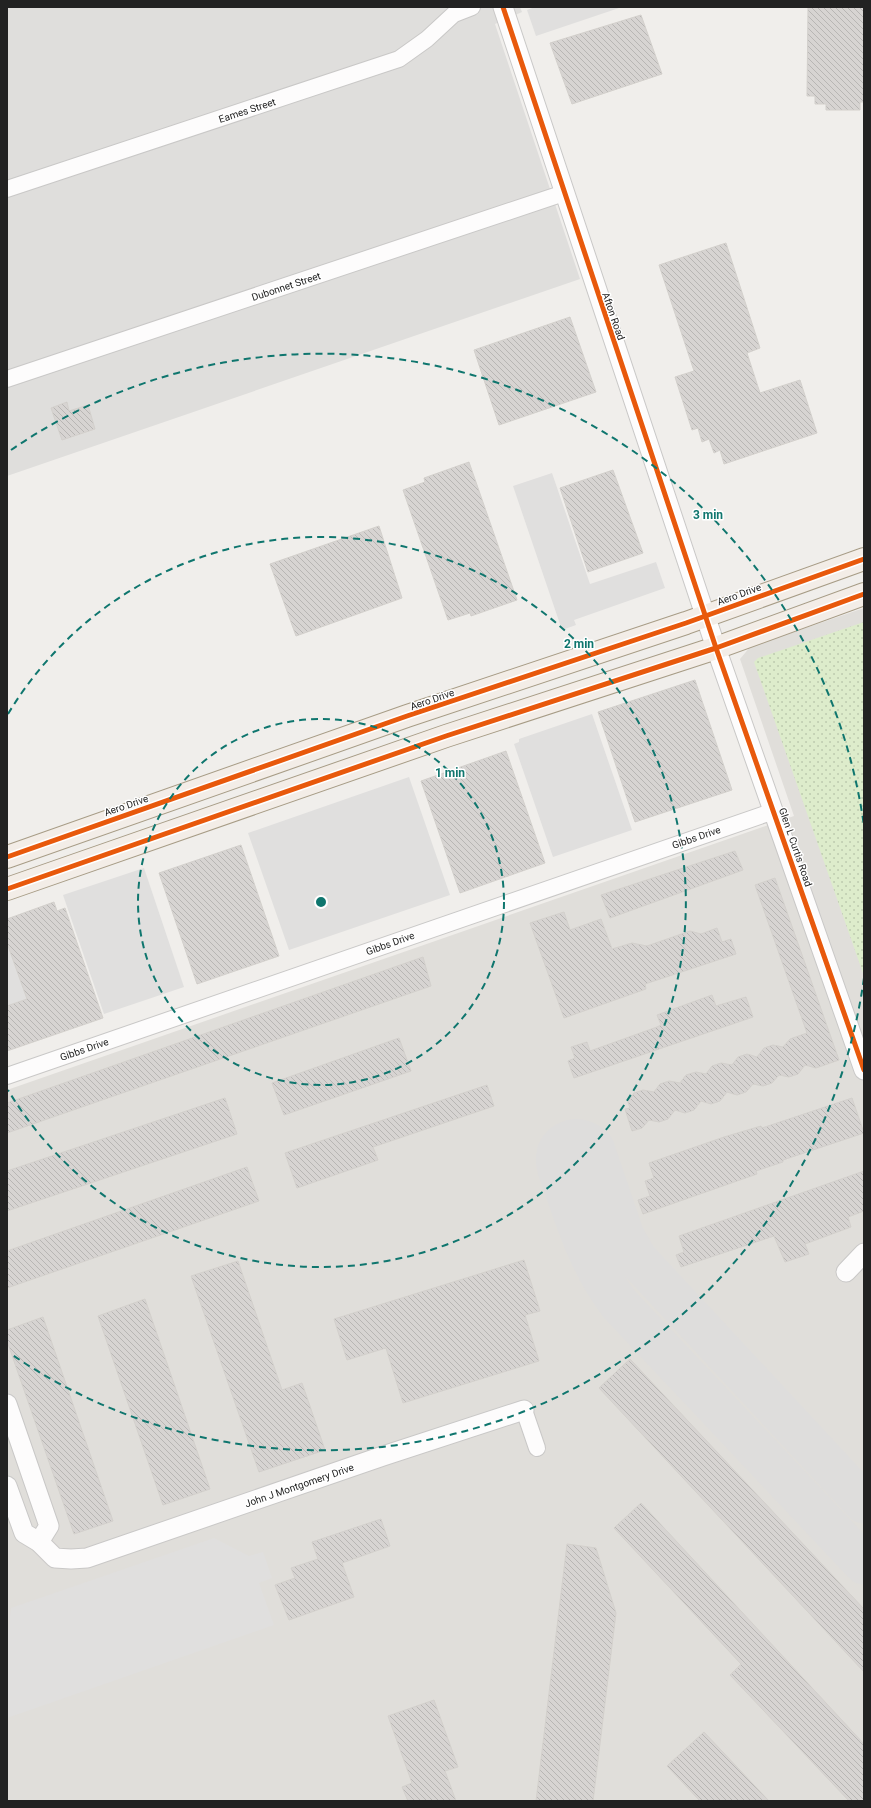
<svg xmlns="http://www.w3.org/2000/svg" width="871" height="1808" viewBox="0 0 871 1808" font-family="Roboto,sans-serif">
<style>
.residential{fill:#dfdedc}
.airport{fill:#e0deda}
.grass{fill:url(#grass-dots)}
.parking{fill:#e0dfde}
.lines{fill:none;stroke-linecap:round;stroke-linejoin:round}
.taxiway{stroke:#dedddc;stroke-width:41}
.building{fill:url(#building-back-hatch);stroke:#d3d0cc}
.minor-casing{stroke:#c9c8c7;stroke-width:18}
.tertiary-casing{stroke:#c9c8c7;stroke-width:21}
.primary-casing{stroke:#a79c86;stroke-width:24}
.minor{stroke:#fdfcfc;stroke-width:16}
.tertiary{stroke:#fdfcfc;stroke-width:19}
.primary{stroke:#f3ede7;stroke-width:22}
.cycleway-casing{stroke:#fff;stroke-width:8}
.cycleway{stroke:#e8590c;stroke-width:5}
.ring{fill:none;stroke:#0f766e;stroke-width:2;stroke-dasharray:7 5}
.labels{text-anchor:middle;stroke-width:3;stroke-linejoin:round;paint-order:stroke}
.street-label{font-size:10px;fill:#222;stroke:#fff}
.centre{fill:#0f766e;stroke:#fff;stroke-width:2}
.ring-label{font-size:12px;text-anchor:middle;font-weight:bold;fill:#0f766e;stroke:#fff;stroke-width:3;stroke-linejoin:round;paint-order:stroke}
</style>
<defs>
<pattern id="grass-dots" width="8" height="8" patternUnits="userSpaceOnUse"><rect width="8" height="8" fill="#ddeccb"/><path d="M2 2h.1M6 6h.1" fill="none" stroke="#bdcaae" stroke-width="1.8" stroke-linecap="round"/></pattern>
<pattern id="building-back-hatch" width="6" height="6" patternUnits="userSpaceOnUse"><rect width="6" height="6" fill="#d7d4d2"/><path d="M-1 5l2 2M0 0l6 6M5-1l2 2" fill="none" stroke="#b8b6b4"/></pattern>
</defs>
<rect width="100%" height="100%" fill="#f0eeeb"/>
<polygon class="residential" points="7,7 520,7 522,12 495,24 580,279 7,476"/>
<polygon class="airport" points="864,608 864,1801 7,1801 7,1090 794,816 740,659 750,647"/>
<polygon class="grass" points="864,622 864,976 754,662 758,658"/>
<g class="parking">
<polygon points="535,7 622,7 536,36 527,10"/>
<polygon points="552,473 590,584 656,562 665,588 574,620 576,625 562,630 513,486"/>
<polygon points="592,714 632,830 553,857 514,744 519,742 519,739"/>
<polygon points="409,777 450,895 289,950 248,833"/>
<polygon points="144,868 184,987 104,1014 63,895"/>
<polygon points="7,943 27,999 7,1006"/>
<polygon points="214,1538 249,1556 263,1552 272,1578 259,1583 274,1625 7,1718 7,1641 11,1608"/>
</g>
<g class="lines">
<path class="taxiway" d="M864,1503L637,1259L624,1236L594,1148C588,1142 581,1138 572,1140C566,1142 559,1146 557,1154C554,1165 562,1179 565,1189C579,1231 593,1270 620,1305L864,1564"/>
</g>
<g class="building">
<polygon points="808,7 864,7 864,102 860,102 860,110 826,110 826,104 815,104 815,96 807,96"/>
<polygon points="641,15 662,74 572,104 550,43"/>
<polygon points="726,243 760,348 747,353 760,393 800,380 817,433 724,464 720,450 714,453 709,439 702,442 698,428 692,430 675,377 694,371 659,265"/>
<polygon points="570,317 596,392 499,425 474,350"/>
<polygon points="67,402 69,411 88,405 95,429 62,440 51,408"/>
<polygon points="469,462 517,600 471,616 470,613 448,620 403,490 425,482 424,478"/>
<polygon points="613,470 643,553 588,572 560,488"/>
<polygon points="379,526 402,598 296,636 270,564"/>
<polygon points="695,680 732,790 635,822 598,712"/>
<polygon points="506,751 545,863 460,893 421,781"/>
<polygon points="241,845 279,956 197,984 159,873"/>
<polygon points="735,851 743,870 610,918 601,895"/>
<polygon points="775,878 839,1060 816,1068 805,1065 798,1074 789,1077 779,1075 772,1083 763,1086 753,1084 746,1092 737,1095 727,1092 720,1101 711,1104 701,1101 694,1110 685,1113 675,1110 668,1119 659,1122 649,1120 642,1128 632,1131 625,1109 630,1108 628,1102 634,1093 643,1090 654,1092 660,1084 669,1081 680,1083 686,1075 696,1072 706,1074 712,1066 721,1063 732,1065 738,1057 747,1054 757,1057 764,1048 773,1045 783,1047 790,1039 807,1033 755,885"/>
<polygon points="54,902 57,911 65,908 103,1018 7,1051 7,1006 27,999 7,943 7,919"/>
<polygon points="564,912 570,930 601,919 612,949 632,943 647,946 690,931 701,934 717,928 722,942 731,939 736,954 645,984 646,989 564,1018 530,923"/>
<polygon points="423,957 431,986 7,1133 7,1103"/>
<polygon points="712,995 716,1006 746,997 753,1017 574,1078 568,1061 575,1058 571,1047 587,1042 590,1051 657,1027 661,1025 657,1015"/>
<polygon points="399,1038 411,1071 284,1115 272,1083"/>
<polygon points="487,1085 494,1106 373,1147 378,1160 297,1188 285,1153"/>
<polygon points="225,1098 237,1134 7,1211 7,1171"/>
<polygon points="852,1098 864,1133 783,1160 783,1162 756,1171 757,1174 643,1214 638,1200 650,1196 645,1181 654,1178 649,1163 724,1137 761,1126 762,1128"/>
<polygon points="247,1167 259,1201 7,1288 7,1251"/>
<polygon points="864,1171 864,1211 848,1217 851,1227 805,1244 809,1254 785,1262 774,1236 681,1267 676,1255 684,1252 679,1236"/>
<polygon points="524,1260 540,1311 525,1315 539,1361 403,1403 386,1348 347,1360 334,1319"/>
<polygon points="238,1261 282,1390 302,1383 325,1450 259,1472 191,1276"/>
<polygon points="145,1299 210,1489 163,1505 98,1316"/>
<polygon points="43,1317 113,1521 74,1534 7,1341 7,1330"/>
<polygon points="630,1359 864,1609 864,1672 599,1388"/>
<polygon points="641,1503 864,1744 864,1801 849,1801 730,1675 741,1664 614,1528"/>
<polygon points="381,1519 390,1546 342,1563 354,1597 289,1620 275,1585 295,1578 291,1568 318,1559 312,1542"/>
<polygon points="567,1544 596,1548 616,1613 593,1801 536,1801"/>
<polygon points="434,1700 458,1767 445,1771 456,1801 408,1801 402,1787 412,1783 388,1716"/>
<polygon points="704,1732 737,1767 769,1801 700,1801 667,1766"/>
</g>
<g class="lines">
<defs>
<g id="minor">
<polyline points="7,189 399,59 427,39 454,14 472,7"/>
<polyline points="7,379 564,193"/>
<polyline points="7,1076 774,811"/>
<polyline points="524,1410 537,1448"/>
</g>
<g id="tertiary">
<polyline points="503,7 716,648 864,1070"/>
<polyline points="846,1272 864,1253"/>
<polyline points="7,1404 49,1526 39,1542"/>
<polyline points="7,1486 24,1533 39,1542 55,1558 71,1559 87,1558 383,1456 524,1410"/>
</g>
<g id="primary">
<polyline points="7,857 407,716 686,623 864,559"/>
<polyline points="7,889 446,736 716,648 864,594"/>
</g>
</defs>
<use href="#minor" class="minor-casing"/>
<use href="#tertiary" class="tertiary-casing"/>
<use href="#primary" class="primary-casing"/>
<use href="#minor" class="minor"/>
<use href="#tertiary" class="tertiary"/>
<use href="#primary" class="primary"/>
<defs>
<g id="cycleway">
<polyline points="503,7 716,648 864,1070"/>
<polyline points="7,857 407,716 686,623 864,559"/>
<polyline points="7,889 446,736 716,648 864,594"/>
</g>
</defs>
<use href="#cycleway" class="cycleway-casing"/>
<use href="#cycleway" class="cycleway"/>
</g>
<g class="ring">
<circle cx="321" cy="902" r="183"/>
<path d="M8 714A365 365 0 1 1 8 1090"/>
<path d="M864 978A548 548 0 0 1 11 1354M11 450A548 548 0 0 1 864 826"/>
</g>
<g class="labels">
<g class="street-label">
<text transform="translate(247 110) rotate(-18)" y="4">Eames Street</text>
<text transform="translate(286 286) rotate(-18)" y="4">Dubonnet Street</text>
<text transform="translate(614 316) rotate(71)" y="4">Afton Road</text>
<text transform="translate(739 594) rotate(-20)" y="4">Aero Drive</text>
<text transform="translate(432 699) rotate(-19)" y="4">Aero Drive</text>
<text transform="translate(126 805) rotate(-19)" y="4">Aero Drive</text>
<text transform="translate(696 837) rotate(-19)" y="4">Gibbs Drive</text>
<text transform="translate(796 847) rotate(71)" y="4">Glen L Curtis Road</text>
<text transform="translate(390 943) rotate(-20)" y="4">Gibbs Drive</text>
<text transform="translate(84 1049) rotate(-19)" y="4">Gibbs Drive</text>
<text transform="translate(299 1485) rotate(-19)" y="4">John J Montgomery Drive</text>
</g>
</g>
<circle cx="321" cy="902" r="6" class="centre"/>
<g class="ring-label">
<text x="708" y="519">3 min</text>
<text x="579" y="648">2 min</text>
<text x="450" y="777">1 min</text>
</g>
<rect width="871" height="1808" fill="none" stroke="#222222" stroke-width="16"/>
</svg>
